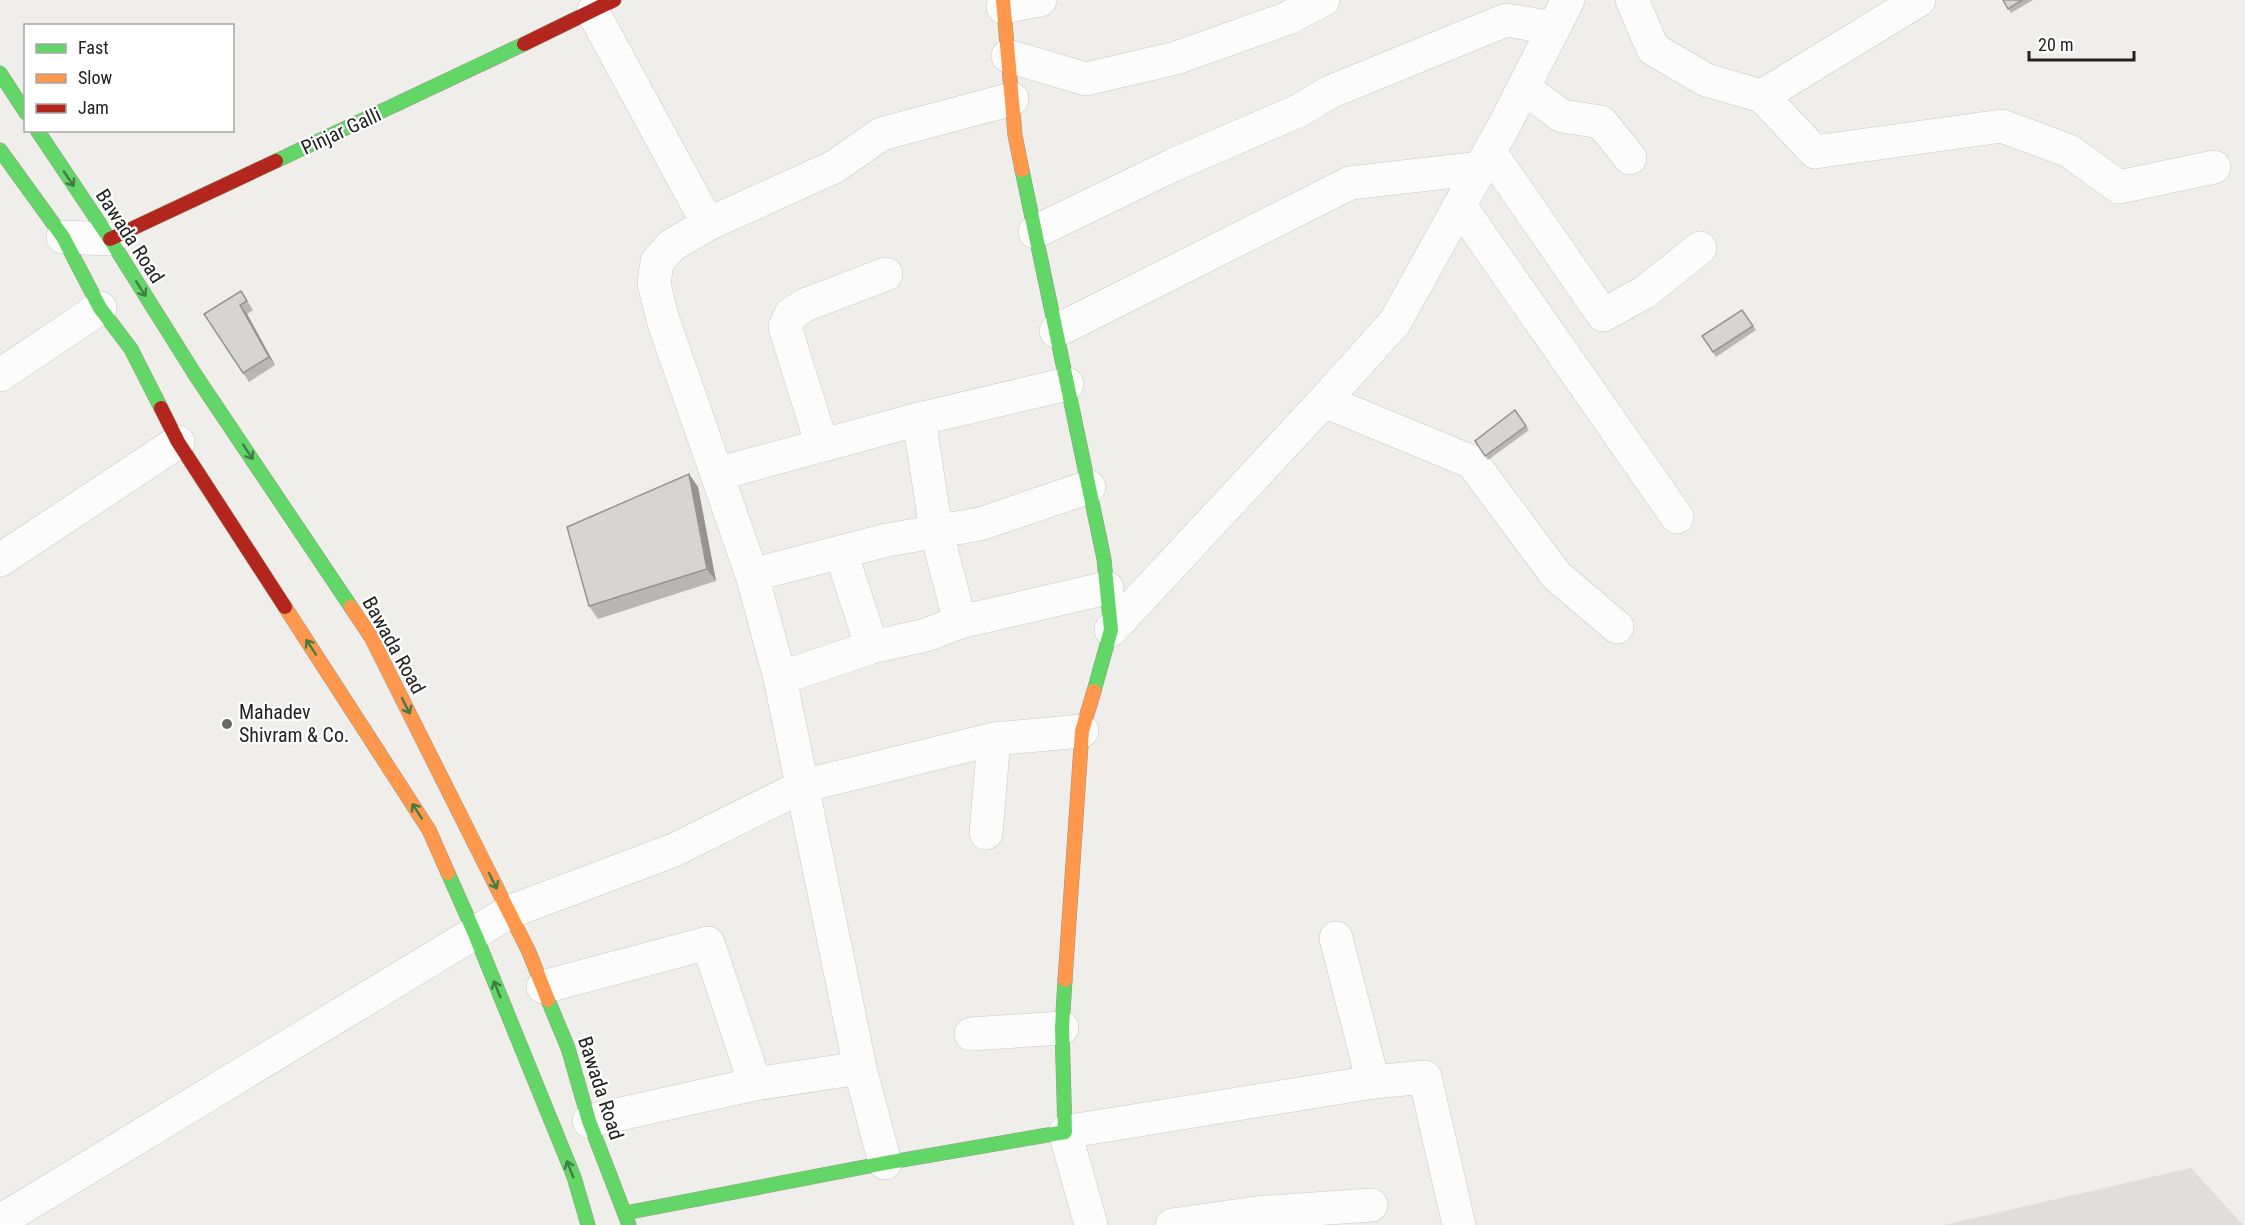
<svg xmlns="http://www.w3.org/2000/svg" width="2245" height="1225" viewBox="0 0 2245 1225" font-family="'Roboto Condensed',sans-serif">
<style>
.residential{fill:#dfdedc}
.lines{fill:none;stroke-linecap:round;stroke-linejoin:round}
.street-casing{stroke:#c9c8c7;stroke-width:34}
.fast-casing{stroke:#999a82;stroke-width:15}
.slow-casing{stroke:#999a82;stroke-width:15}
.jam-casing{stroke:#999a82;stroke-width:15}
.street{stroke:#fdfcfc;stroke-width:33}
.fast{stroke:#63d668;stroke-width:14}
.slow{stroke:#ff974d;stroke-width:14}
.jam{stroke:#b3261e;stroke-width:14}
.wall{fill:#b9b6b5}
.shaded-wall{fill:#969493}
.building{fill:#d7d4d2;stroke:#969493;stroke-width:1.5}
.oneway{stroke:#427c45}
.poi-dot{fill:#6a6968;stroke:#fff;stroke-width:2}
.labels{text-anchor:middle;stroke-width:4.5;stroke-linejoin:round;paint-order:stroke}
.street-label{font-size:20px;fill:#222;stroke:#fff}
.poi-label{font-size:20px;fill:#222;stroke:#fff;text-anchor:start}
</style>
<rect width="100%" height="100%" fill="#f0eeeb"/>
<polygon class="residential" points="2191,1168 2243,1225 1944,1225"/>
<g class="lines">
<defs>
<g id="street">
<polyline points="1632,0 1653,49 1706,80 1762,96 1815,152 2002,126 2069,151 2119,187 2214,167"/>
<polyline points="1003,7 1040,0"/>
<polyline points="593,12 708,224"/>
<polyline points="1008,56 1086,79 1176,58 1288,18 1323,0"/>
<polyline points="1524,88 1562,116 1601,122 1630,158"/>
<polyline points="1762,96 1919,0"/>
<polyline points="1490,152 1603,315 1645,292 1700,248"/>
<polyline points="1460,206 1677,517"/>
<polyline points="1035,232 1173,165 1298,111 1330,92 1506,20 1554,28"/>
<polyline points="63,237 110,239"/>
<polyline points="1056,331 1350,183 1481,168"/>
<polyline points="0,375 100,308"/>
<polyline points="1324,401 1472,462 1556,575 1617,627"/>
<polyline points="919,419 936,530 960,622"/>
<polyline points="822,445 785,327 791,314 805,305 886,274"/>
<polyline points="717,474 919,419 1067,384"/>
<polyline points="841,553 872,647"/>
<polyline points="0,560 178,442"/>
<polyline points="752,575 887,540 980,524 1089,487"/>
<polyline points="1111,630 1324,401 1395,322 1506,122 1568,0"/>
<polyline points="780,678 872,647 926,635 960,622 1107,588"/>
<polyline points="986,833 994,739"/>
<polyline points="1336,938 1373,1082"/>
<polyline points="543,987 708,943 755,1084"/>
<polyline points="971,1034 1062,1028"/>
<polyline points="860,1068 885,1163"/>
<polyline points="589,1121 755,1084 860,1068 780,678 752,575 663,320 654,284 657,262 672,245 708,224 834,167 881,134 1012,99"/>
<polyline points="0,1221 509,912 674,850 803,786 994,739 1082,731"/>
<polyline points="1091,1225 1065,1132 1373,1082 1425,1077 1459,1225"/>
<polyline points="1172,1225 1256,1213 1371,1205"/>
</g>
<g id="fast">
<polyline points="0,73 26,113"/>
<polyline points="37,130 110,239 196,376 351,607"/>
<polyline points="0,150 63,237 100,308 131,349 161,408"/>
<polyline points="276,161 524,44"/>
<polyline points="1022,170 1104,559 1111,630 1094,691"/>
<polyline points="448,873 475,934 574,1177 588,1225"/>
<polyline points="548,1000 568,1048 589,1121 629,1225"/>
<polyline points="625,1213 885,1163 1065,1132 1062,1028 1065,980"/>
</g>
<g id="slow">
<polyline points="1003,0 1015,135 1022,170"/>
<polyline points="285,607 429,830 448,873"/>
<polyline points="351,607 371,637 529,952 548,1000"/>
<polyline points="1065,980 1082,731 1094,691"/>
</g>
<g id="jam">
<polyline points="524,44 614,0"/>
<polyline points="110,239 276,161"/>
<polyline points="161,408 178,442 285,607"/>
</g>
</defs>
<use href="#street" class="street-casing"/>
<use href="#fast" class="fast-casing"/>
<use href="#slow" class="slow-casing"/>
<use href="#jam" class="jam-casing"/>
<use href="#street" class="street"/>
<use href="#fast" class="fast"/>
<use href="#slow" class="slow"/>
<use href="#jam" class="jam"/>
</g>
<g class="wall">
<polygon points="2003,0 2033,0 2011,13"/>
<polygon points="241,291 253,310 247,314 275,365 249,382 204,314"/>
<polygon points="1742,310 1756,330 1716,357 1702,336"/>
<polygon points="1515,410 1529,430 1488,460 1475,441"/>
<polygon points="689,474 698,487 716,581 598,619 589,606"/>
</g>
<g class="shaded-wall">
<polygon points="240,305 247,314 275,365 269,357"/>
<polygon points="689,474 698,487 716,581 707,569"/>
</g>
<g class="building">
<polygon points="2003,0 2022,0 2008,9"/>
<polygon points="241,291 247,301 240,305 269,357 243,373 204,314"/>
<polygon points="1742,310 1753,326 1713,352 1702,336"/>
<polygon points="1515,410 1526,426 1485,456 1475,441"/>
<polygon points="689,474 707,569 589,606 567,527"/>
</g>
<defs><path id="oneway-shaft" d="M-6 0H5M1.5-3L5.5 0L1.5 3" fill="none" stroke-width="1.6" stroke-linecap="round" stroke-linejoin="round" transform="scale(1.5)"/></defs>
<g class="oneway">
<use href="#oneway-shaft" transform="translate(69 179) rotate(56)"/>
<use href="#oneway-shaft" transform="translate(141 289) rotate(58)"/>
<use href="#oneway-shaft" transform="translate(248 452) rotate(57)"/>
<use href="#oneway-shaft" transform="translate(311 647) rotate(-123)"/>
<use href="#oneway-shaft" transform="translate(406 706) rotate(63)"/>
<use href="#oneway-shaft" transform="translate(417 811) rotate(-123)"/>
<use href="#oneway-shaft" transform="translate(493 881) rotate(63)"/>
<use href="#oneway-shaft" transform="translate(497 989) rotate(-112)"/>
<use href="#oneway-shaft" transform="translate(570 1169) rotate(-112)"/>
</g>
<circle class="poi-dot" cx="227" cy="724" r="6"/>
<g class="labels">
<g class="street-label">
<text transform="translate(341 131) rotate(-25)" y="7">Pinjar Galli</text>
<text transform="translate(130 236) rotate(57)" y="7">Bawada Road</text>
<text transform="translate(394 645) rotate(61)" y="7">Bawada Road</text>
<text transform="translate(601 1088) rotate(72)" y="7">Bawada Road</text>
</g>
<g class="poi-label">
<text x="239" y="719">Mahadev<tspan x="239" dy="23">Shivram &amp; Co.</tspan></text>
</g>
</g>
<rect x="24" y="24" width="210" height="108" fill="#ffffff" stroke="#a7a7a7" stroke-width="1.5"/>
<rect x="36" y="44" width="30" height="9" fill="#63d668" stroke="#a7a7a7" stroke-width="1.5"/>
<text x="78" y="54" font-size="18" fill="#222222">Fast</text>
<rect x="36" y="74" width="30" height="9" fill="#ff974d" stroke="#a7a7a7" stroke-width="1.5"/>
<text x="78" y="84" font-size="18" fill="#222222">Slow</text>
<rect x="36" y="104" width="30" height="9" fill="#b3261e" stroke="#a7a7a7" stroke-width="1.5"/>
<text x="78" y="114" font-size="18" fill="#222222">Jam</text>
<path d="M2029 51v9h105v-9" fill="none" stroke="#222222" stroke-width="3"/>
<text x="2038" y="51" font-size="18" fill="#222222" stroke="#ffffff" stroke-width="4.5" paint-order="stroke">20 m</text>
</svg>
